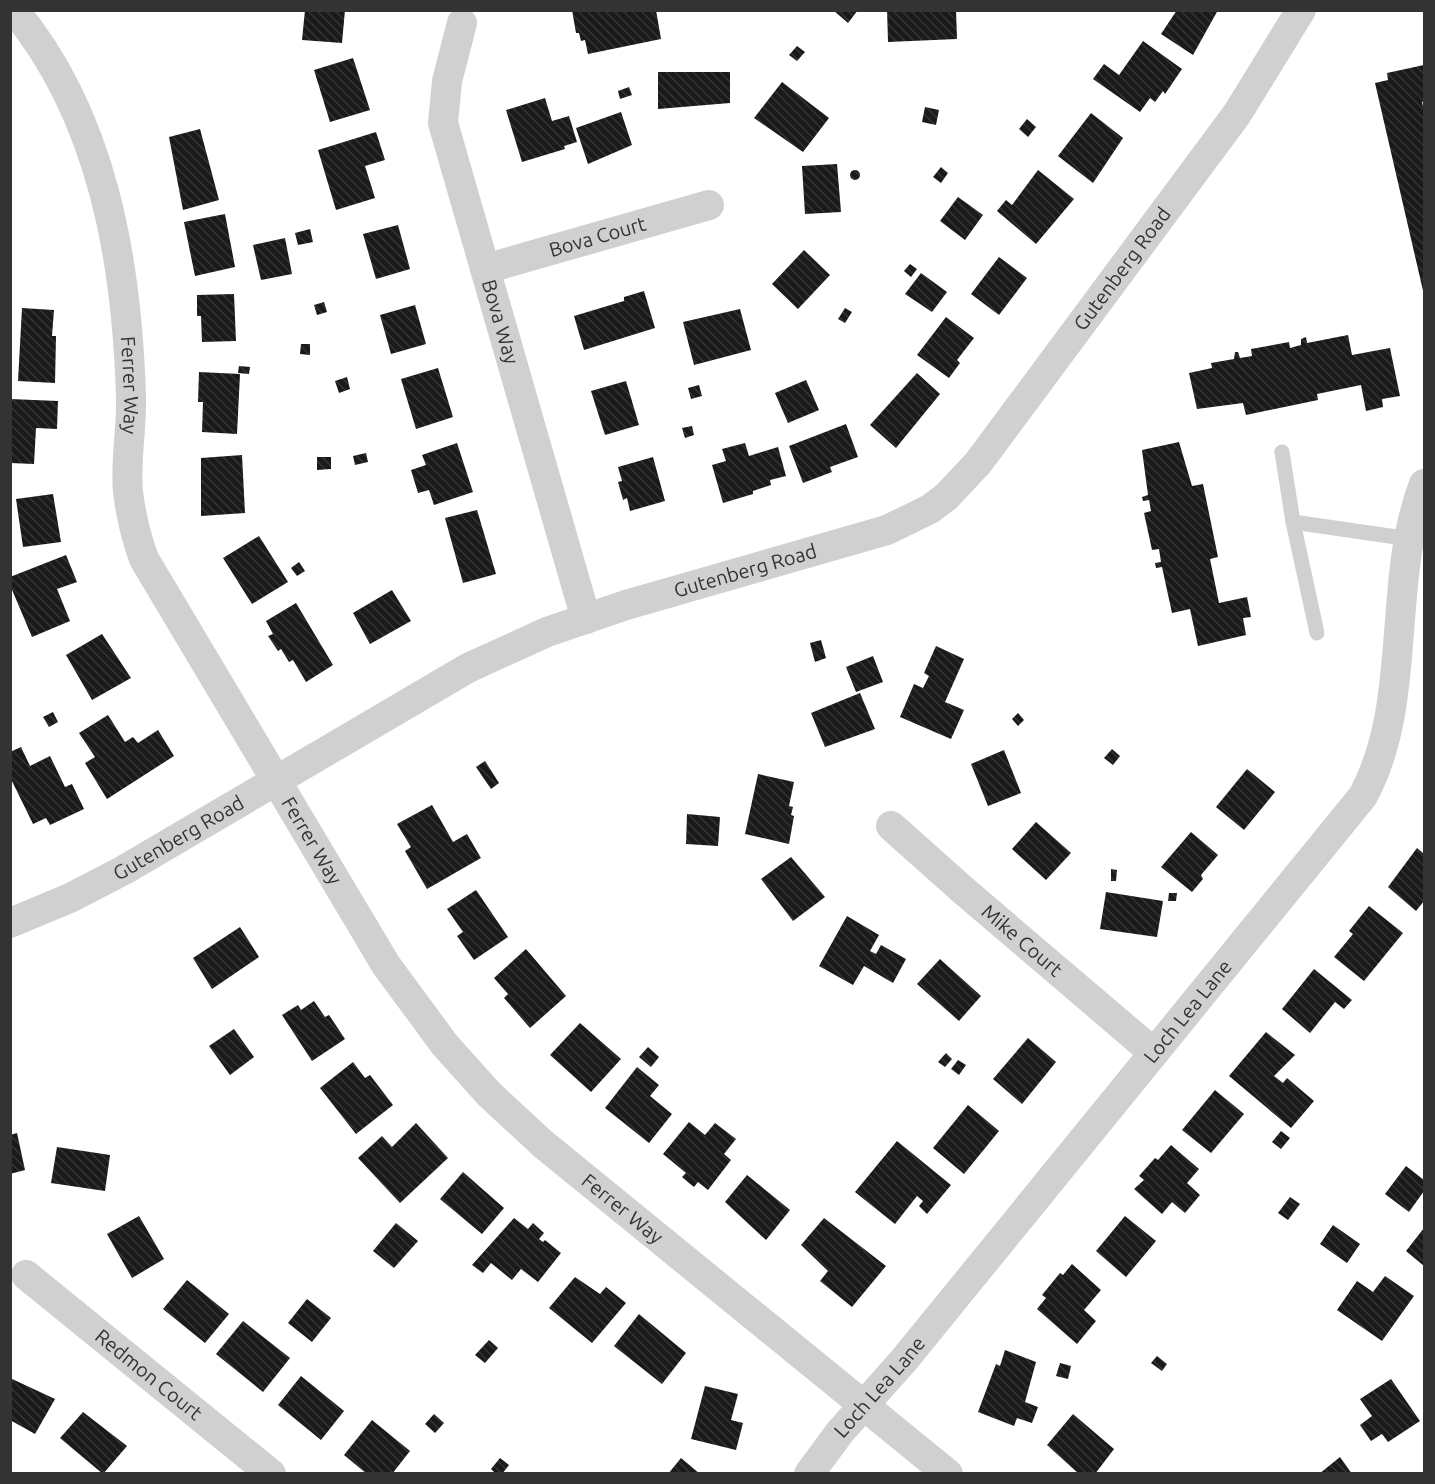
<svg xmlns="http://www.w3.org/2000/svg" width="1435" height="1484" viewBox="0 0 1435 1484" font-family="Ubuntu,sans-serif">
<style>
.building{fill:url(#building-back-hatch)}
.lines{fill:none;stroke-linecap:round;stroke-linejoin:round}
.lane{stroke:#d0d0d0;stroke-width:15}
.street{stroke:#d0d0d0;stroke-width:30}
.labels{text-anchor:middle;stroke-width:6;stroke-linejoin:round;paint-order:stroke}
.street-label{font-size:20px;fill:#333;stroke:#fff}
</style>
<defs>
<pattern id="building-back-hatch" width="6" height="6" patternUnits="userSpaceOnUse" patternTransform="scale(1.5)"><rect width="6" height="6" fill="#1a1a1a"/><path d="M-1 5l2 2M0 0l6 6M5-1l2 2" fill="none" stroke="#333"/></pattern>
</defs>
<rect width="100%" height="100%" fill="#fff"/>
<g class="building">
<polygon points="305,10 345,10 342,43 302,40"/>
<polygon points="572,10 656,10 661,39 588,54 585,40 581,41 579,33 576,33"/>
<polygon points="833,10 858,10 848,23"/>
<polygon points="887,10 956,10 957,39 888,42"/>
<polygon points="1177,10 1218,10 1193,55 1161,34"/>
<polygon points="1143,41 1182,69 1165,94 1163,91 1155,102 1150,98 1140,112 1093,79 1104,64 1119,75"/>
<polygon points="797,46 805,52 797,61 789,55"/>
<polygon points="353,58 370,110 330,122 314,70"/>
<polygon points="1424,65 1424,101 1422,102 1424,111 1424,295 1375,83 1388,80 1387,73"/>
<polygon points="658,72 730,72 730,103 658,109"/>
<polygon points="782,82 829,118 803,152 754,118"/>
<polygon points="629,87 632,95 620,99 618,91"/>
<polygon points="545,98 552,121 569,116 577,142 564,146 565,149 522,162 506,110"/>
<polygon points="925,107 939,110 936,125 922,122"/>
<polygon points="621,112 632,145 588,164 576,128"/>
<polygon points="1091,113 1123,138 1093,183 1058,156"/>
<polygon points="1027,119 1036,127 1028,137 1019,129"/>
<polygon points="200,129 219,200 183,210 169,137"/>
<polygon points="376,132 385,160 365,166 375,198 336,210 318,150"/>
<polygon points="837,164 841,212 805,214 802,166"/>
<polygon points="941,167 948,173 941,183 933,177"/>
<circle cx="855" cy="175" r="5"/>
<polygon points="1038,170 1074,199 1036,244 997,211 1006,200 1012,205"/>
<polygon points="958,197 983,215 965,240 940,221"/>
<polygon points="225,214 235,267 195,276 184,222"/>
<polygon points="398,225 410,269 376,279 363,234"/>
<polygon points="310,229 313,242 298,245 295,233"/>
<polygon points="285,238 292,274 261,280 253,245"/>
<polygon points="804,250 830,275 798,309 772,284"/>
<polygon points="999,257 1027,278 999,315 971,294"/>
<polygon points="910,264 917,269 911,277 904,271"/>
<polygon points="921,273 947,292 932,312 905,294"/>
<polygon points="644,291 655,328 584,350 574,316 624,301 624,297"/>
<polygon points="234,294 236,341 202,342 201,316 197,316 197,295"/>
<polygon points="324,302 327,312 317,315 314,305"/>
<polygon points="415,305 426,344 391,354 380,315"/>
<polygon points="22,308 54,310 52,336 56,336 55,383 18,381"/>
<polygon points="845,308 852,312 845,323 838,319"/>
<polygon points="740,309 751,350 694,365 683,322"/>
<polygon points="946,317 974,338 957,360 960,363 949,378 917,355"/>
<polygon points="1348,335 1352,355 1390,348 1400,396 1382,399 1383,407 1366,411 1361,385 1317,394 1318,400 1246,415 1243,403 1197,409 1189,373 1212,368 1211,363 1234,359 1235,352 1238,352 1240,358 1252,356 1251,349 1273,345 1289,342 1290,348 1301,345 1301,339 1306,337 1307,343"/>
<polygon points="301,344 310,344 310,355 300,354"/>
<polygon points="239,366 250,367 249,374 238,373"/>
<polygon points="438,368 453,417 416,429 401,379"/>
<polygon points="199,372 240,374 237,434 202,432 203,402 198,402"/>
<polygon points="917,373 940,394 896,448 870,425"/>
<polygon points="347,377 350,389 339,393 335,381"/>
<polygon points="806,380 819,410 788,423 775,393"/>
<polygon points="626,381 639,425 605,435 591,391"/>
<polygon points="699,385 702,396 691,399 688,388"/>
<polygon points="10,399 58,401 57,429 36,428 34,464 10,463"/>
<polygon points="846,424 858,457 830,467 832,472 803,483 789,446"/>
<polygon points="692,426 694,435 685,438 682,428"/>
<polygon points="1179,442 1192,486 1203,484 1218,557 1210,559 1219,603 1247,597 1251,617 1243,618 1246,635 1198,646 1190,609 1172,613 1162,567 1156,568 1155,563 1161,562 1159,549 1152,550 1144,513 1151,511 1149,500 1143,501 1142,497 1148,495 1142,450"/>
<polygon points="457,443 473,492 434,505 429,490 418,493 411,470 426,465 422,455"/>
<polygon points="745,443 749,456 778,447 786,476 770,480 771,485 753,491 753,494 723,503 712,465 726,461 722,449"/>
<polygon points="366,453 368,462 355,465 353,456"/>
<polygon points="242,455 245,513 201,516 201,458"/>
<polygon points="317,457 331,457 331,469 317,470"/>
<polygon points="653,457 665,501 630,511 627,498 623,500 618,482 622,481 618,467"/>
<polygon points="53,494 61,542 23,547 16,499"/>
<polygon points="477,510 496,574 463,583 445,518"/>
<polygon points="259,536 288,582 252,604 223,558"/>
<polygon points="66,555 77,582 57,589 70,621 32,637 10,585 10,577"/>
<polygon points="299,562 305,571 297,576 291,568"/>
<polygon points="392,590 411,621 370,644 353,613"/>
<polygon points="296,603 333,665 306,682 293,660 289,662 281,649 278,651 268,636 273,634 266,621"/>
<polygon points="102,634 131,678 92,700 66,655"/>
<polygon points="821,640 826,658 815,662 810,643"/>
<polygon points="936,646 964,659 945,702 964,710 951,739 900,717 914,684 923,688 929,676 924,673"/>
<polygon points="873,656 883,682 856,692 846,667"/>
<polygon points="860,693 875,729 825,747 811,713"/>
<polygon points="53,712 58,722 49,727 43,717"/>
<polygon points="1018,713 1024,720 1018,726 1012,719"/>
<polygon points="108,715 125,742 133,737 138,743 158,730 174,756 107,799 85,763 95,757 79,733"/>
<polygon points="21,747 30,766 50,756 65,787 72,784 84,809 50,825 46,818 33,824 10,777 10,752"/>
<polygon points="1112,749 1120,756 1113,765 1104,758"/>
<polygon points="1004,750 1021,793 988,806 971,764"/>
<polygon points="485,761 499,783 491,789 476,767"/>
<polygon points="1247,769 1275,792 1244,830 1216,807"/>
<polygon points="758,774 794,782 789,806 793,807 791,815 794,816 789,844 745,834"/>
<polygon points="432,805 453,842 467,834 481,858 427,889 405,851 411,847 397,824"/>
<polygon points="687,814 720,817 718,846 686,844"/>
<polygon points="1036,822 1071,853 1046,880 1012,849"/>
<polygon points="1191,832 1218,855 1201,875 1203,879 1192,892 1161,867"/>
<polygon points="1417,848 1424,854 1424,901 1416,911 1388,887"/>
<polygon points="791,857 825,897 793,921 761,879"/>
<polygon points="1111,869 1117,870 1116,881 1111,881"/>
<polygon points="476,890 508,937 474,960 457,936 463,932 447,909"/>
<polygon points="1106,892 1163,901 1157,937 1100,929"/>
<polygon points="1169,893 1177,893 1176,901 1168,901"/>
<polygon points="1369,906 1403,933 1364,981 1334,957 1353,934 1349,931"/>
<polygon points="847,916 879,935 870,951 876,954 881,945 906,959 893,983 864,966 853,985 819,966"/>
<polygon points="240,927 259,957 212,989 193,958"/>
<polygon points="526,949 566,996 530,1028 504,998 508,994 494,978"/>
<polygon points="940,959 981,996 959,1021 917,984"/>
<polygon points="1314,969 1352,1000 1344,1009 1335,1002 1310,1033 1282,1009"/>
<polygon points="314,1001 325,1017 329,1015 345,1039 312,1061 282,1015 298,1005 301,1010"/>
<polygon points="580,1023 621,1059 591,1092 550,1055"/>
<polygon points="234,1029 254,1057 230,1075 209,1046"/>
<polygon points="1266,1032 1295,1055 1274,1076 1283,1083 1287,1078 1314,1101 1291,1128 1229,1076"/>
<polygon points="1028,1038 1056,1062 1022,1104 993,1079"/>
<polygon points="648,1047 659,1057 651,1067 639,1057"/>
<polygon points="946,1053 952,1059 945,1067 938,1062"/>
<polygon points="958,1060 966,1065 959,1075 951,1069"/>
<polygon points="353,1062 365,1078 370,1075 393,1105 356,1134 320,1088"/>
<polygon points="637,1067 659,1085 650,1096 672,1114 649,1143 605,1108"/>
<polygon points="1215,1090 1244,1114 1211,1153 1182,1130"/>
<polygon points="968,1105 999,1131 964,1174 933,1148"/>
<polygon points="689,1122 705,1135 715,1123 736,1139 724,1154 731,1160 708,1190 698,1182 694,1187 689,1183 682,1177 686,1173 663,1154"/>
<polygon points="416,1123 448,1158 400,1203 358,1158 382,1136 392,1147"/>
<polygon points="1281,1131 1290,1138 1281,1149 1272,1142"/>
<polygon points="17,1133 25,1170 10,1174 10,1135"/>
<polygon points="897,1141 951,1185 927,1214 919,1206 923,1201 917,1196 895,1224 855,1192"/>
<polygon points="1171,1145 1199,1169 1187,1183 1200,1195 1185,1213 1172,1202 1162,1214 1134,1189 1144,1180 1139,1176 1155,1158 1158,1160"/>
<polygon points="57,1147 110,1155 105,1191 51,1183"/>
<polygon points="1406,1166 1424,1180 1424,1191 1409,1212 1385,1194"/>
<polygon points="463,1172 504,1208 482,1234 440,1199"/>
<polygon points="747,1175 790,1210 766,1240 725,1202"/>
<polygon points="1290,1197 1300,1204 1288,1220 1278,1213"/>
<polygon points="139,1216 164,1259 132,1278 107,1234"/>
<polygon points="1125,1216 1156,1241 1126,1277 1096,1251"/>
<polygon points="514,1218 528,1229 533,1223 544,1233 539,1239 543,1242 545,1240 561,1253 538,1282 521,1269 512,1280 491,1263 483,1273 472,1265"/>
<polygon points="824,1218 886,1266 852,1307 820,1281 828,1271 801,1245"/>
<polygon points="396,1223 418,1241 394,1268 373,1251"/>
<polygon points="1333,1225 1360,1244 1347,1263 1320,1244"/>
<polygon points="1424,1228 1424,1266 1406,1251"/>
<polygon points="1072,1264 1101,1290 1084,1310 1096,1321 1077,1344 1037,1309 1046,1298 1042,1295 1060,1273 1063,1275"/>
<polygon points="1385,1276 1414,1296 1382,1341 1337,1310 1357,1281 1373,1292"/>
<polygon points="575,1277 600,1294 606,1287 626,1303 592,1343 549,1308"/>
<polygon points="187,1280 229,1314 205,1343 163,1309"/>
<polygon points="307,1299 331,1318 312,1342 288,1323"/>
<polygon points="639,1314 686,1353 662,1384 614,1346"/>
<polygon points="243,1321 290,1358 263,1392 216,1354"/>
<polygon points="489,1340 498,1348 485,1363 475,1355"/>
<polygon points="1005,1350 1036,1362 1025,1402 1038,1407 1032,1423 1017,1418 1014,1426 978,1412 996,1364 1000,1366"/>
<polygon points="1157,1356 1167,1364 1162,1371 1151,1363"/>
<polygon points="1060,1363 1071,1366 1068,1379 1056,1376"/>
<polygon points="301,1376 344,1411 321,1440 278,1405"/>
<polygon points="10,1378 55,1399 35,1434 10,1420"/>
<polygon points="1391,1379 1420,1421 1388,1442 1382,1434 1371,1441 1360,1425 1372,1416 1360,1399"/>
<polygon points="705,1386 738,1394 731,1420 743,1423 736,1450 691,1439"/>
<polygon points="83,1412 127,1446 103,1474 60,1438"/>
<polygon points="434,1414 444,1423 435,1433 425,1424"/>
<polygon points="1073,1414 1114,1449 1095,1474 1079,1474 1047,1445"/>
<polygon points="372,1420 410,1451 392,1474 367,1474 344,1455"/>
<polygon points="1340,1457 1352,1474 1319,1474"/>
<polygon points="500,1458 509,1465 502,1474 496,1474 491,1469"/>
<polygon points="681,1458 700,1474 668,1474"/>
</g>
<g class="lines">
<g class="lane">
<polyline points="1282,452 1293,522 1424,541"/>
<polyline points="1293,522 1317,633"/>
</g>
<g class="street">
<path id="s1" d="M14,10C103,117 127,262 131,397C132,428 125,461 128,492C131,516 136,537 144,559L386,965L445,1045L489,1094L543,1144L948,1474"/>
<path id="s2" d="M462,23L447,81L443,123L586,619"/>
<path id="s3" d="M485,269L709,205"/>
<path id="s4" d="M891,826L964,891L1154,1053"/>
<path id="s5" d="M10,923L70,898L124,870L468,668L547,632L626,605L887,530L930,509L946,497L978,463L1237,114L1301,10"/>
<path id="s6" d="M26,1275L271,1474"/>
<path id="s7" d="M809,1474L840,1432L904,1360L1363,796C1414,701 1386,583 1424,484"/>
</g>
</g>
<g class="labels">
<g class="street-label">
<text dy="7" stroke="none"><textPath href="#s3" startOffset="117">Bova Court</textPath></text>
<text dy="7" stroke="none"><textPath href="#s5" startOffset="1323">Gutenberg Road</textPath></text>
<text dy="7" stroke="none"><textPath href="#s2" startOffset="309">Bova Way</textPath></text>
<text dy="7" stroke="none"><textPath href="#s1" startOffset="400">Ferrer Way</textPath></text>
<text dy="7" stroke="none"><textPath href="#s5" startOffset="819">Gutenberg Road</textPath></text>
<text dy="7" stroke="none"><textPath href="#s5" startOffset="189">Gutenberg Road</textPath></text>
<text dy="7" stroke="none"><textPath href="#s1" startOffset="904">Ferrer Way</textPath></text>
<text dy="7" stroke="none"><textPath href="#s4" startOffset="174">Mike Court</textPath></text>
<text dy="7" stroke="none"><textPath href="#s7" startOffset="598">Loch Lea Lane</textPath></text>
<text dy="7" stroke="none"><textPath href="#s1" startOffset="1390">Ferrer Way</textPath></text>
<text dy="7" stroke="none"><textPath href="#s6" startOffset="158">Redmon Court</textPath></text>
<text dy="7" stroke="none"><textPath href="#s7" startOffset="112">Loch Lea Lane</textPath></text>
</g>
</g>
<rect width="1435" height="1484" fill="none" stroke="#333333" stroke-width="24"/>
</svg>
